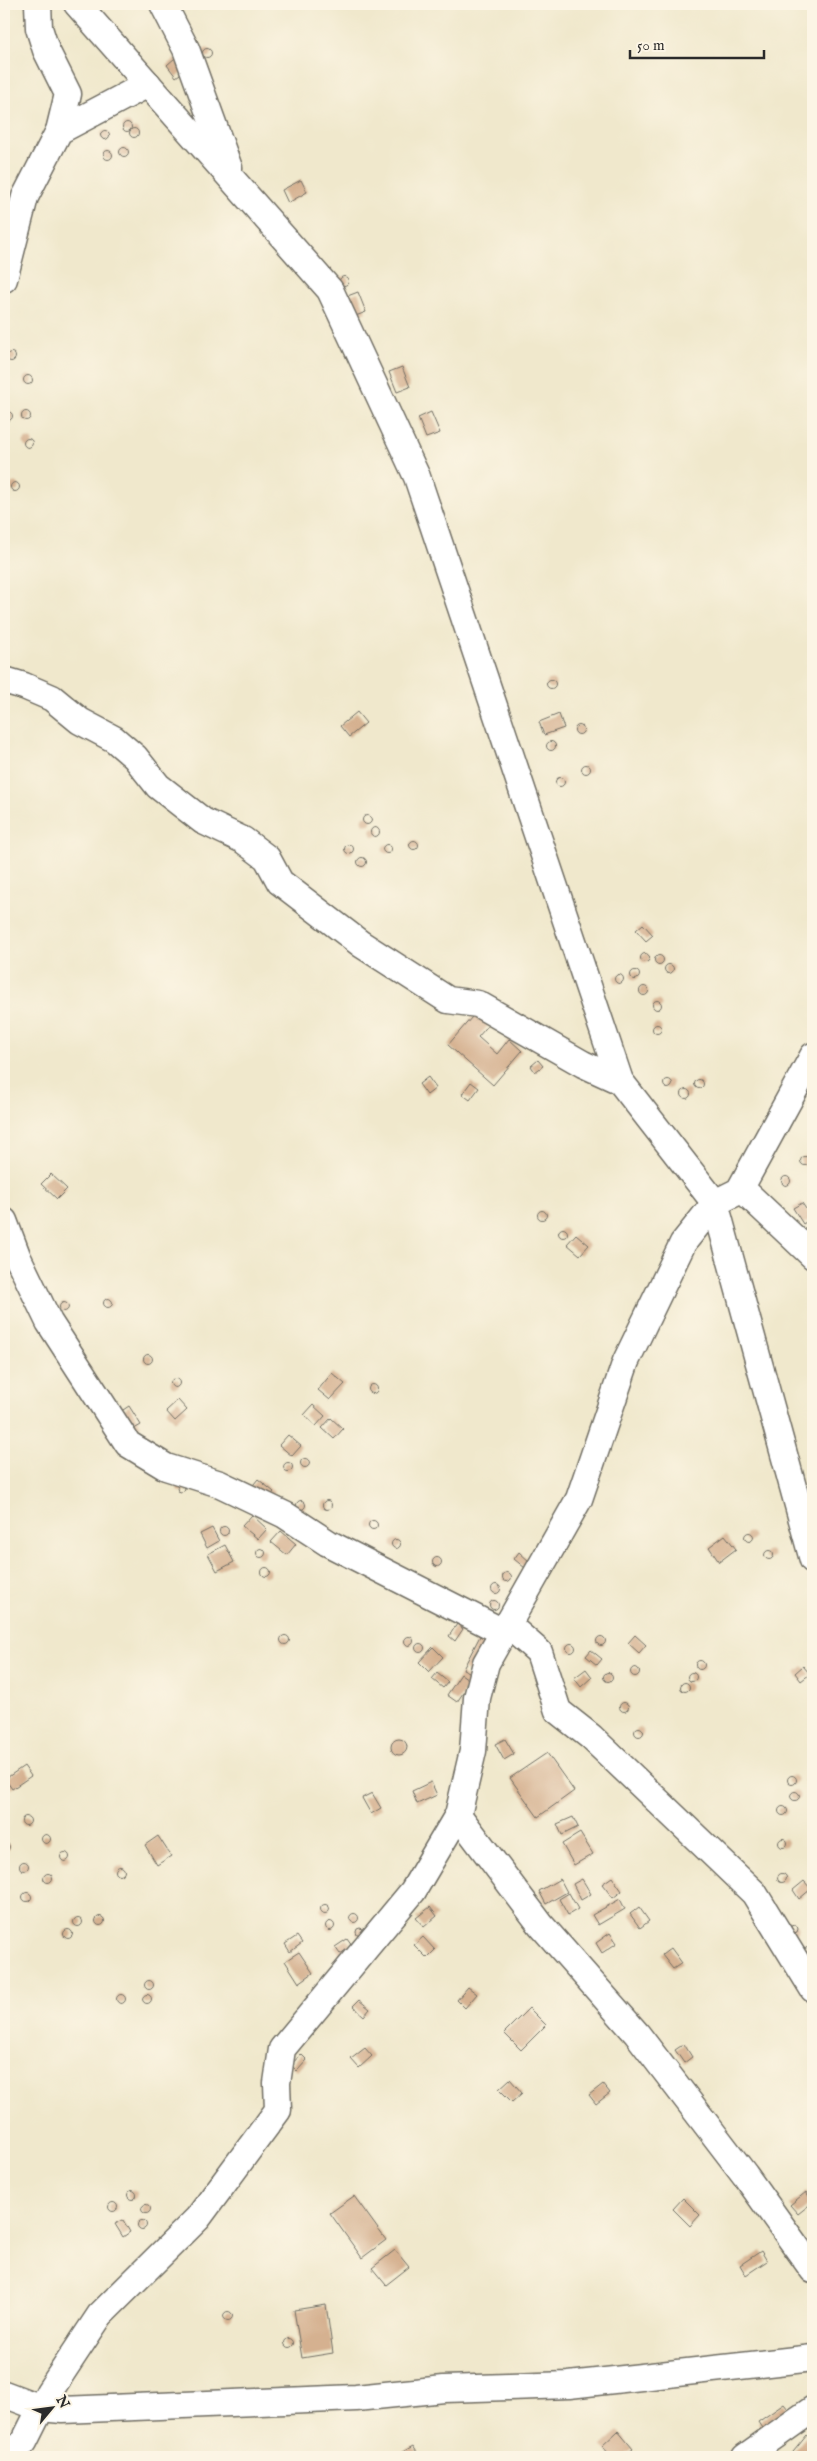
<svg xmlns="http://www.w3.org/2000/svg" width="817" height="2461" viewBox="0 0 817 2461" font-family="'IM FELL English',serif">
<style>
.building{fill:#d5b190}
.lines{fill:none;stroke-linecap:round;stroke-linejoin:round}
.minor-casing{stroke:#706d63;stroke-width:29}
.minor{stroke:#fff;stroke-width:26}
</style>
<rect width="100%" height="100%" fill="#fcf5e5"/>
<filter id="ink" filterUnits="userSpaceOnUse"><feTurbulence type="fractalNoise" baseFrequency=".02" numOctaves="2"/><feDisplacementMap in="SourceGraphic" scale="10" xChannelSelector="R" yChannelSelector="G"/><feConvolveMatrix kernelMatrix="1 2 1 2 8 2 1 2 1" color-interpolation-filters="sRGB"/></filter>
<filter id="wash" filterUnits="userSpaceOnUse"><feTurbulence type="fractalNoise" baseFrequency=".0096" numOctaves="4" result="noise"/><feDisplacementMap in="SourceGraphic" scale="20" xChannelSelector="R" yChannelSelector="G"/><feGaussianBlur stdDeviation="1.12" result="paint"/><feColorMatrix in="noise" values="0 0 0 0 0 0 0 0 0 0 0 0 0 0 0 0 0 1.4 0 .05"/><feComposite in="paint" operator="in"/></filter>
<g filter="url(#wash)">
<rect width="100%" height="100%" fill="#f0e8cc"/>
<g id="blocks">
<g class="building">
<circle cx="207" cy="53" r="4.5"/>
<polygon points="175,58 184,71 176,77 167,65"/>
<circle cx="127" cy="127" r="4.5"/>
<circle cx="134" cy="133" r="4.5"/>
<circle cx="105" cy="135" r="4.5"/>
<circle cx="124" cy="152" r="4.5"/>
<circle cx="108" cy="155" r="4.5"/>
<polygon points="301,180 307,192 288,203 282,190"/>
<circle cx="344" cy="281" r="4.5"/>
<polygon points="358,292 366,312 353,317 345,297"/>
<circle cx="11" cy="357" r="4.5"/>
<polygon points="402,367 410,387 397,392 389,372"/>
<circle cx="28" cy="380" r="4.5"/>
<circle cx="26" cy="416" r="4.5"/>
<circle cx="8" cy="416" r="4.5"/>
<polygon points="431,412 440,433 426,438 418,418"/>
<circle cx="28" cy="443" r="4.5"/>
<circle cx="15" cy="487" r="4.5"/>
<circle cx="551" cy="684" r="4.5"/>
<polygon points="357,712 366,723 349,737 340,726"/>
<polygon points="559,714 564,728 544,735 539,722"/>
<circle cx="579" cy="730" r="4.5"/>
<circle cx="551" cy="746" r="4.5"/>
<circle cx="586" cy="769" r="4.5"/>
<circle cx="560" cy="782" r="4.5"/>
<circle cx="367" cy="820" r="4.5"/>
<circle cx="375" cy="832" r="4.5"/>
<circle cx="414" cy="845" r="4.5"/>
<circle cx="387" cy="849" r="4.5"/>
<circle cx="349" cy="849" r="4.5"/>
<circle cx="362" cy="862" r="4.5"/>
<polygon points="643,924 653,935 646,941 636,930"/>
<circle cx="645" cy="958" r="4.5"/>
<circle cx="659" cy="960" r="4.5"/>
<circle cx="669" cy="969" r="4.5"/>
<circle cx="635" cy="975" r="4.5"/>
<circle cx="619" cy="979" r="4.5"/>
<circle cx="644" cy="991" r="4.5"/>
<circle cx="657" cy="1005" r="4.5"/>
<polygon points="478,1010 491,1022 478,1037 497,1054 509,1039 522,1051 493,1085 448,1045"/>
<circle cx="657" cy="1029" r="4.5"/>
<polygon points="538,1060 543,1066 535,1072 531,1066"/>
<polygon points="428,1077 436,1088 427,1095 419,1084"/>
<circle cx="668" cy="1084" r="4.5"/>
<circle cx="699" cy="1084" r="4.5"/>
<polygon points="471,1082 479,1088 470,1100 462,1094"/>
<circle cx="686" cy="1094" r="4.5"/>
<circle cx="805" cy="1161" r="4.5"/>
<polygon points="51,1174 67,1189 57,1199 41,1184"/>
<circle cx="786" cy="1181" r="4.5"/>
<polygon points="802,1203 812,1218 803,1224 793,1208"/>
<circle cx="542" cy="1215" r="4.5"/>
<circle cx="563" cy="1233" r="4.5"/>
<polygon points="576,1234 589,1245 580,1255 567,1244"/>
<circle cx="108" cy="1303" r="4.5"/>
<circle cx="64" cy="1307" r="4.5"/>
<circle cx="148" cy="1359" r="4.5"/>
<polygon points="332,1373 345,1384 330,1400 318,1390"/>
<circle cx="175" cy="1383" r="4.5"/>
<circle cx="373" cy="1389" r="4.5"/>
<polygon points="178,1400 187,1410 175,1421 166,1411"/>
<polygon points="313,1405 325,1416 316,1426 304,1415"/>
<polygon points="129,1406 141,1425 129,1432 117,1414"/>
<polygon points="331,1418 343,1429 334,1439 322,1428"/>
<polygon points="288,1435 301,1446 292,1456 279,1445"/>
<circle cx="305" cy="1463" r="4.5"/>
<circle cx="288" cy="1467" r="4.5"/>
<polygon points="258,1479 274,1492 264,1503 249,1490"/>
<circle cx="181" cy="1488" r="4"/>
<circle cx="327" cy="1505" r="4.5"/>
<circle cx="301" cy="1505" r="4.5"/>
<polygon points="252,1515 267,1529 258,1539 242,1526"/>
<circle cx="373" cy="1525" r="4.5"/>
<circle cx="224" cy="1531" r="4.5"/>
<polygon points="212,1528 219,1541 207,1548 200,1534"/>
<polygon points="281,1531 296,1544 287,1555 271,1542"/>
<circle cx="749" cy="1537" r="4.5"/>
<polygon points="725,1535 736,1549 719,1562 709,1547"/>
<circle cx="396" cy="1544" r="4.5"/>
<polygon points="225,1545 234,1562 217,1571 208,1554"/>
<circle cx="261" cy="1553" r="4.5"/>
<circle cx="769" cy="1555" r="4.5"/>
<polygon points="519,1552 530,1562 525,1568 514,1559"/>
<circle cx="437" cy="1562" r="4.5"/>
<circle cx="266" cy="1572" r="4.5"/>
<circle cx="507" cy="1577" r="4.5"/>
<circle cx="496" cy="1589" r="4.5"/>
<circle cx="494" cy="1605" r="4.5"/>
<polygon points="457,1624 463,1629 455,1641 449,1636"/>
<polygon points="635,1635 646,1645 639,1653 628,1643"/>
<circle cx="285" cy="1640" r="4.5"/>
<polygon points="480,1636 491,1642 473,1674 463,1669"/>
<circle cx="409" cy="1641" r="4.5"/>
<circle cx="601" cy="1641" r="4.5"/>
<circle cx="420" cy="1648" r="4.5"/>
<circle cx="571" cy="1648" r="4.5"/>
<polygon points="433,1647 443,1657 429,1672 419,1662"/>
<polygon points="591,1650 602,1659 597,1665 586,1656"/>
<circle cx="700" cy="1665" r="4.5"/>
<polygon points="803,1666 810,1674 801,1681 795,1673"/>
<circle cx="635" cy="1672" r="4.5"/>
<polygon points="586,1669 592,1677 581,1687 574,1678"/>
<circle cx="692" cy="1677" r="4.5"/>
<circle cx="608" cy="1677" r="4.5"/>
<polygon points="437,1673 448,1682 443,1688 432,1679"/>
<polygon points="461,1674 471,1681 457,1702 447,1695"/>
<circle cx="685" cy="1687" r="4.5"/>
<circle cx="624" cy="1707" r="4.5"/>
<circle cx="639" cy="1732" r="4.5"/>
<circle cx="399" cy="1747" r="8"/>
<polygon points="505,1739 514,1754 504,1760 495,1744"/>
<polygon points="547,1753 574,1791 538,1817 510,1778"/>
<polygon points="24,1766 31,1776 12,1789 5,1779"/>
<polygon points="813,1773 813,1786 807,1778"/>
<circle cx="792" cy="1780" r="4.5"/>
<polygon points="431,1782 437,1795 417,1804 412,1791"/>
<circle cx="795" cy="1796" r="4.5"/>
<polygon points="372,1793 381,1808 371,1814 362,1798"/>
<circle cx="783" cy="1811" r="4.5"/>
<circle cx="26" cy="1821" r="4.5"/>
<polygon points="573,1817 578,1827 562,1835 557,1824"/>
<polygon points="580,1833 593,1854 574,1865 562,1844"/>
<circle cx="46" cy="1839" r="4.5"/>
<polygon points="158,1836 171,1856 157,1865 145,1845"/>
<circle cx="783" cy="1843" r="4.5"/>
<circle cx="6" cy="1847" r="3.5"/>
<circle cx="65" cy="1857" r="4.5"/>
<circle cx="24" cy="1866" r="4.5"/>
<circle cx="120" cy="1871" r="4.5"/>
<circle cx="48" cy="1878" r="4.5"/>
<circle cx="782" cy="1878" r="4.5"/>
<polygon points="612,1877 622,1891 613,1898 602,1884"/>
<polygon points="560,1879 567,1892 546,1904 539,1891"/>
<polygon points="582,1879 591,1894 581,1900 573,1884"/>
<polygon points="804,1881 811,1889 799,1899 793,1890"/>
<circle cx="27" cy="1897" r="4.5"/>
<polygon points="569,1893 578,1909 568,1915 559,1899"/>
<polygon points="620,1899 625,1909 598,1925 592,1915"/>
<circle cx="325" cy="1909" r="4.5"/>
<polygon points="430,1907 437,1916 424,1927 416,1918"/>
<polygon points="639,1907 649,1921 640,1928 630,1914"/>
<circle cx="354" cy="1918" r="4.5"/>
<circle cx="100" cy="1921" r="4.5"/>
<circle cx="78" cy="1922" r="4.5"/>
<circle cx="330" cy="1926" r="4.5"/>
<circle cx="794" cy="1929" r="4"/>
<circle cx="360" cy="1932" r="4"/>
<circle cx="68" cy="1934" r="4.5"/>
<polygon points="610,1933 617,1943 602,1953 596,1943"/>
<polygon points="297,1936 302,1943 290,1952 285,1944"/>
<polygon points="423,1937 435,1950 427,1958 414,1945"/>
<polygon points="347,1939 352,1946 340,1954 335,1947"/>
<circle cx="808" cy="1952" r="4.5"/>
<polygon points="671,1948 682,1963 673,1969 662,1955"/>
<polygon points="299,1952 313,1973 299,1983 285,1961"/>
<circle cx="149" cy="1985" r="4.5"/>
<polygon points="468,1987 477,1994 465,2008 457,2000"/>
<circle cx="147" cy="1999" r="4.5"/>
<circle cx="121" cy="1999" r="4.5"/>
<polygon points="359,2000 370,2009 364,2016 353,2006"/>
<polygon points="529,2008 546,2025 521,2050 504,2033"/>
<polygon points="684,2044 692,2057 684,2063 675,2050"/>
<polygon points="365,2048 372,2056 359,2068 351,2059"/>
<polygon points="301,2054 307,2060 297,2071 291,2065"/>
<polygon points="510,2079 522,2093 512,2102 499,2089"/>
<polygon points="603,2084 610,2093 596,2104 589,2095"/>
<circle cx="132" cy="2195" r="4.5"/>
<polygon points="806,2192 813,2202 798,2214 790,2205"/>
<polygon points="354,2196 386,2240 362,2258 330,2213"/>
<polygon points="683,2198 700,2215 690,2226 673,2209"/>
<circle cx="113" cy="2207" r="4.5"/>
<circle cx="146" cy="2209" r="4.5"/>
<polygon points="123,2220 130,2232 123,2237 115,2224"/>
<circle cx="142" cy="2225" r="4.5"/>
<polygon points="395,2250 409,2267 386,2285 372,2268"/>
<polygon points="761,2251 767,2261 746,2275 740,2265"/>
<polygon points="326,2305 333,2353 302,2358 294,2310"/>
<circle cx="228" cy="2316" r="4.5"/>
<circle cx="289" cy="2343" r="4.5"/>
<polygon points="784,2404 792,2414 765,2433 758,2422"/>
<polygon points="618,2431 633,2449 623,2457 612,2457 602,2446"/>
<polygon points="807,2435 813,2441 813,2457 789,2457"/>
<polygon points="413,2446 420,2457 398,2457 397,2455"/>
</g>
</g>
</g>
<g filter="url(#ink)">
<use href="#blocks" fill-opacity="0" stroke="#706d63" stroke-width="1"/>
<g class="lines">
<defs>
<g id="minor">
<polyline points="38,4 39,28 46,50 68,94 59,131"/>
<polyline points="77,4 330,290 417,477 620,1081 715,1203 813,1560"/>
<polyline points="163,4 186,49 229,168"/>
<polyline points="4,279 25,197 59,131 148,84"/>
<polyline points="4,680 24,686 52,698 80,721 114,739 135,757 158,786 203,821 243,840 267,858 280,882 361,944 448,1000 478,1004 583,1064 620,1081"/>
<polyline points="741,1188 813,1256"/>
<polyline points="4,1221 18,1258 49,1322 128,1444 166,1467 220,1484 285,1515 328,1543 503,1632"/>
<polyline points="507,1624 539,1652 558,1711 591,1737 754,1893 813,1989"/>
<polyline points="458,1815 541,1925 637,2034 745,2175 813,2270"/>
<polyline points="4,2394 41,2408 62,2410 356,2398 444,2389 569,2385 813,2358"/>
<polyline points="4,2457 24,2442 49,2392 100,2315 198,2218 278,2110 277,2083 282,2049 413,1891 458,1815 473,1751 477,1698 486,1663 579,1499 626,1361 683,1243 715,1203 739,1191 813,1056"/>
<polyline points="745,2457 813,2409"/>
</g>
</defs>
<use href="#minor" class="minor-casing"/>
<use href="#minor" class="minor"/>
</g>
</g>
<rect width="817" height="2461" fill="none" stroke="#fcf5e5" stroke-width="20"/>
<g transform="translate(52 2408) rotate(61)" stroke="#fcf5e5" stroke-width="4" paint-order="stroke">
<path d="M0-4L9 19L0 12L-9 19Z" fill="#2b2b2b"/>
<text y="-8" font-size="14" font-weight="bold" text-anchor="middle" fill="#2b2b2b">N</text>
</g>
<path d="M630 50v8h134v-8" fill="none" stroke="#2b2b2b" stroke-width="2.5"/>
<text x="637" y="50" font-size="15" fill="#2b2b2b" stroke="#fcf5e5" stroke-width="4" paint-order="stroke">50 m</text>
</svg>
